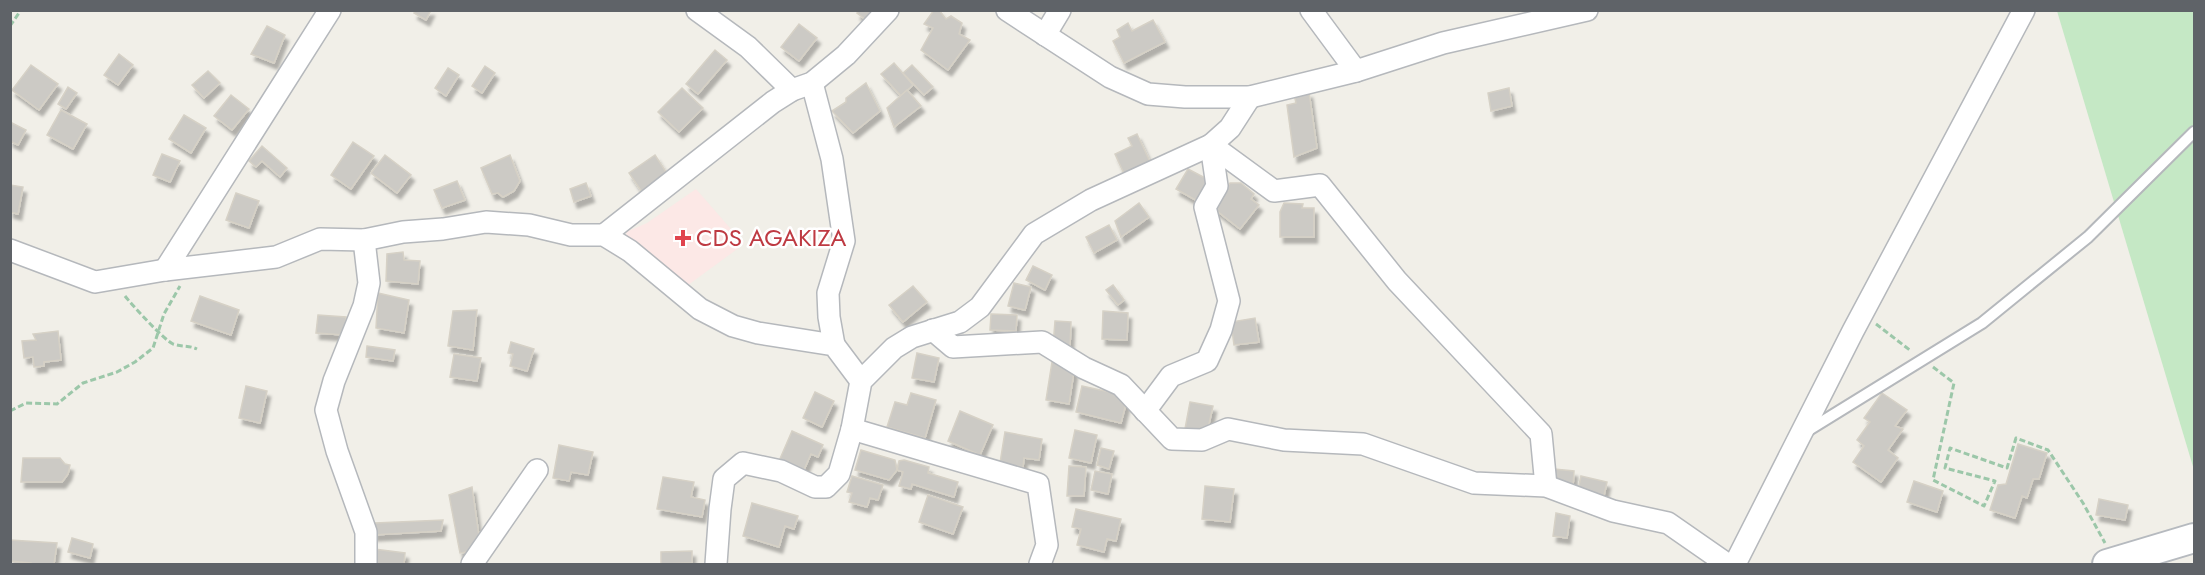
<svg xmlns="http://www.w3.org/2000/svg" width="2205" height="575" viewBox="0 0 2205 575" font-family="Jost,sans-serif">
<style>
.medical{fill:#fce8e6}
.green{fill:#c5e8c5}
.building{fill:#cccac5;stroke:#d6d1c6;stroke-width:1.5;filter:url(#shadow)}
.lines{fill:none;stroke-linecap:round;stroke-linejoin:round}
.service-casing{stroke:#b5b8bc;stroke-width:14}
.minor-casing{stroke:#b5b8bc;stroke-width:24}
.secondary-casing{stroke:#b6babf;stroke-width:32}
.path{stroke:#9cc7a9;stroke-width:3;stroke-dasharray:6 3;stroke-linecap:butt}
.service{stroke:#fff;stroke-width:10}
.minor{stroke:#fff;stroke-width:21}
.secondary{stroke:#fff;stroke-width:28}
.health-dot{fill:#e0444e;stroke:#fff;stroke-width:2}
.labels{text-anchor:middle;stroke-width:5;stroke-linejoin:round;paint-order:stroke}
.health-label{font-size:24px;fill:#be3a42;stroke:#fff;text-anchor:start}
</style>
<defs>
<filter id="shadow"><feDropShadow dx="3.5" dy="6" stdDeviation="1.5" flood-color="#0004"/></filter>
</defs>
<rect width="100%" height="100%" fill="#f1efe8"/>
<polygon class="medical" points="696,189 744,244 680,291 630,251 626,232 647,223"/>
<polygon class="green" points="2057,11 2194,11 2194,470"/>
<g class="building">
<polygon points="416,10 431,10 426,20 414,13"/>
<polygon points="859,10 872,10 865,19 857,13"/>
<polygon points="934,10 939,10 946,19 951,16 962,23 959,34 970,40 948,70 921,50 933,28 924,24"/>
<polygon points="1153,20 1165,42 1124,63 1113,41 1120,37 1117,30 1128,23 1132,31"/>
<polygon points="799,24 817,38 799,61 781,47"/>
<polygon points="267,26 285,35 274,63 251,54"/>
<polygon points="715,50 727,60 698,94 686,84"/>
<polygon points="119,54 133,65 118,85 104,75"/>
<polygon points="894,63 913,85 901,96 881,74"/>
<polygon points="31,65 58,84 39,110 12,90"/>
<polygon points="912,65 933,87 924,95 903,73"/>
<polygon points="485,66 495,73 482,93 472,86"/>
<polygon points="448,68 459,75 446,96 435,88"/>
<polygon points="208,71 220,83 204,98 192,85"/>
<polygon points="866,83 880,111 853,133 832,111 846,102 846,98"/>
<polygon points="68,87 77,93 66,109 58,104"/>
<polygon points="682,88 703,108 679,132 658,112"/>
<polygon points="1509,88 1512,106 1491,111 1488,93"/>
<polygon points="907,90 921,106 894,127 887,108"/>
<polygon points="1309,92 1317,148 1294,157 1287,105 1296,103 1294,94"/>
<polygon points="231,95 249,109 232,130 214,116"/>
<polygon points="61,110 87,124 73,149 47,135"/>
<polygon points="184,115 206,128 191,153 169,139"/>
<polygon points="10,122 26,130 18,145 10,141"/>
<polygon points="1137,134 1152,166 1126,178 1115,154 1132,146 1128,138"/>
<polygon points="353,142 374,156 351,189 331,175"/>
<polygon points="262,146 287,168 280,177 262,161 256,167 249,161"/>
<polygon points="162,154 180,161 170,182 153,175"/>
<polygon points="385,155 411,175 397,193 371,173"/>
<polygon points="510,155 520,181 514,191 503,197 498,193 492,194 481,168"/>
<polygon points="655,155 668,175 642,192 629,173"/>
<polygon points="1188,169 1211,181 1199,202 1176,189"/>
<polygon points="457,181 465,200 442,208 434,190"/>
<polygon points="586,183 591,196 574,202 570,189"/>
<polygon points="1230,183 1241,183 1254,194 1251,199 1259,205 1240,229 1212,207"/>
<polygon points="10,185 23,187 18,214 10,212"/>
<polygon points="236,193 259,201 249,228 226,220"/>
<polygon points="1139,203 1149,217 1121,237 1115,221"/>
<polygon points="1284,203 1303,204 1302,208 1314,208 1314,237 1280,237 1280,212"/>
<polygon points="1109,225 1117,240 1094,253 1086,237"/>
<polygon points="403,252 404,260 420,261 418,284 386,281 387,254"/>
<polygon points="1033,266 1052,275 1045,290 1026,280"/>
<polygon points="1014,283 1031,287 1025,310 1008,306"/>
<polygon points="1113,285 1124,300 1118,305 1106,290"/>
<polygon points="913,286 927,302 903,322 889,305"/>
<polygon points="378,293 409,300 404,333 376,328"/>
<polygon points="200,296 239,310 231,335 191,321"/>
<polygon points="477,310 473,350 448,346 453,311"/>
<polygon points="1103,311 1128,313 1127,340 1102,339"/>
<polygon points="991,314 1017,315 1016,331 990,330"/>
<polygon points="318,315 346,317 344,335 316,333"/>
<polygon points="1255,318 1259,342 1234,345 1231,322"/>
<polygon points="1055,321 1071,322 1070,347 1053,346"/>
<polygon points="58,331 61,360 44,362 44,366 34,367 33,357 24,358 22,341 36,340 33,334"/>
<polygon points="511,342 534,349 527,371 510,366 513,354 508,353"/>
<polygon points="367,346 395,350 393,361 366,357"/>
<polygon points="917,353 939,358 934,382 912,378"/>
<polygon points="454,354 481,358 477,381 450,377"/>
<polygon points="1052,362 1075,365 1069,404 1046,400"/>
<polygon points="246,386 267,391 260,423 239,418"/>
<polygon points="1082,386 1128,396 1121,423 1076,412"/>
<polygon points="815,392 834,401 822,427 803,418"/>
<polygon points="911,393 936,400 925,438 887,427 895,402 907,405"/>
<polygon points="1882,393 1907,410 1895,426 1903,429 1888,450 1898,458 1881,482 1853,462 1864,446 1857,440 1870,422 1864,418"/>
<polygon points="1190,402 1213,406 1207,433 1185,429"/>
<polygon points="960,411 993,425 980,455 948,441"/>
<polygon points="1075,430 1097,435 1091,463 1069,458"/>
<polygon points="792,431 823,445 818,457 811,454 803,472 779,461"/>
<polygon points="1005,432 1042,439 1039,460 1024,458 1023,467 1000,463"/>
<polygon points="2018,444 2047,453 2039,479 2033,479 2027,498 2022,496 2015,518 1990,510 1998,485 2006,484"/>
<polygon points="559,445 593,452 588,475 571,472 569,481 553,478"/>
<polygon points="1101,448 1114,451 1109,469 1097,465"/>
<polygon points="861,450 895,460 897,470 889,480 855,470"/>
<polygon points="23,458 60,458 65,464 70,465 68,474 62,482 21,482"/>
<polygon points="904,460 929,467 928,473 958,482 954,497 912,484 911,489 899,486 903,472 897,470 899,461"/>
<polygon points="1069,466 1086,467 1084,496 1067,496"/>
<polygon points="1554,469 1574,471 1573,487 1553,485"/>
<polygon points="1095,471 1112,474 1108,494 1091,490"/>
<polygon points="852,476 883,485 878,500 870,498 867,507 849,502 852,493 847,492"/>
<polygon points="1581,476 1607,482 1603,500 1577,494"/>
<polygon points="663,477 694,482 691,497 705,500 702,517 657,509"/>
<polygon points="1914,481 1943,491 1937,512 1907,502"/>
<polygon points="1205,486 1234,489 1230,522 1202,519"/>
<polygon points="472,487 481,550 460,553 449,495"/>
<polygon points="928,495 963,507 953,534 919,522"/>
<polygon points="2099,499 2128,505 2125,520 2096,515"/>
<polygon points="752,503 798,516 794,529 785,526 779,547 743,536"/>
<polygon points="1076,509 1121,519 1116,541 1107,539 1104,552 1077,545 1081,529 1072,527"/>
<polygon points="1556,513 1570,516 1567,538 1553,536"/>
<polygon points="443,520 441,531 373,535 375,523"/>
<polygon points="72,538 93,544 90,558 68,552"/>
<polygon points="10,540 57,543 54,564 31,564 31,563 10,561"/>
<polygon points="374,549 405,553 404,564 372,564"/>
<polygon points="692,551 692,563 661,564 661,552"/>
</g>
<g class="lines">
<defs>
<polyline id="service" points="1807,431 1982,323 2088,237 2194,132"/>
<g id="minor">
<polyline points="697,10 748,47 792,90"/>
<polyline points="1007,10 1110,77 1148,94 1185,97 1250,97 1356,71 1443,43 1587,10"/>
<polyline points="1311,10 1356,71"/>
<polyline points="1045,35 1060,10"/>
<polyline points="812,83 832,159 844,241 828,293 829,317 834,345"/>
<polyline points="1211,145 1274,191 1320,185 1397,281 1541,434 1546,486"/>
<polyline points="604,235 773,102 792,90 812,83 846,55 888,10"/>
<polyline points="364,240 369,283 364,306 334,381 326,410 337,451 366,532 366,564"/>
<polyline points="10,250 95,282 165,270 276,257 320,239 364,240 403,232 443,229 486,222 529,225 571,235 604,235 630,251 700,309 733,326 758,333 834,345 861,381"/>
<polyline points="165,270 330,10"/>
<polyline points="933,330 953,347 1042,342 1084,368 1121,385 1172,439 1202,440 1228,429 1284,440 1363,444 1474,483 1546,486 1613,511 1668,523 1727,564"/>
<polyline points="1145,411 1171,376 1207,361 1221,330 1229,301 1205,207 1217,186 1211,145"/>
<polyline points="852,429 1038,484 1047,545 1040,564"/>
<polyline points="472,564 537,470"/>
<polyline points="716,564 720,509 724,479 743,463 781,471 815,487 826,487 839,474 852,429 861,381 894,348 912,337 960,322 980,307 1034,234 1091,200 1211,145 1230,128 1250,97"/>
<polyline points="1735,564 1853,331 2024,10"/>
</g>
<polyline id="secondary" points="2107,564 2194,538"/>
</defs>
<use href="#service" class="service-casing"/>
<use href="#minor" class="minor-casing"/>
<use href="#secondary" class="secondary-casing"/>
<g class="path">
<polyline points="10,26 21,10"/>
<path d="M125,296C132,305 164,340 173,344C182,347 188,345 197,349"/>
<polyline points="1876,324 1911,351"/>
<polyline points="1933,367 1954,383 1933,480 1984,506 1995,481 1945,468 1950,448 2007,468 2016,438 2048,450 2083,503 2105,543"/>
<polyline points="10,411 26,403 57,404 83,383 117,372 135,362 153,348 164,314 180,286"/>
</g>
<use href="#service" class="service"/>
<use href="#minor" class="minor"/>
<use href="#secondary" class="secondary"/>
</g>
<path class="health-dot" d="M680 229h6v6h6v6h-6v6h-6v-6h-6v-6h6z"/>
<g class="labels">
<g class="health-label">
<text x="696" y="246">CDS AGAKIZA</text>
</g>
</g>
<rect width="2205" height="575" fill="none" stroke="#5f6368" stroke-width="24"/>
</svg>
